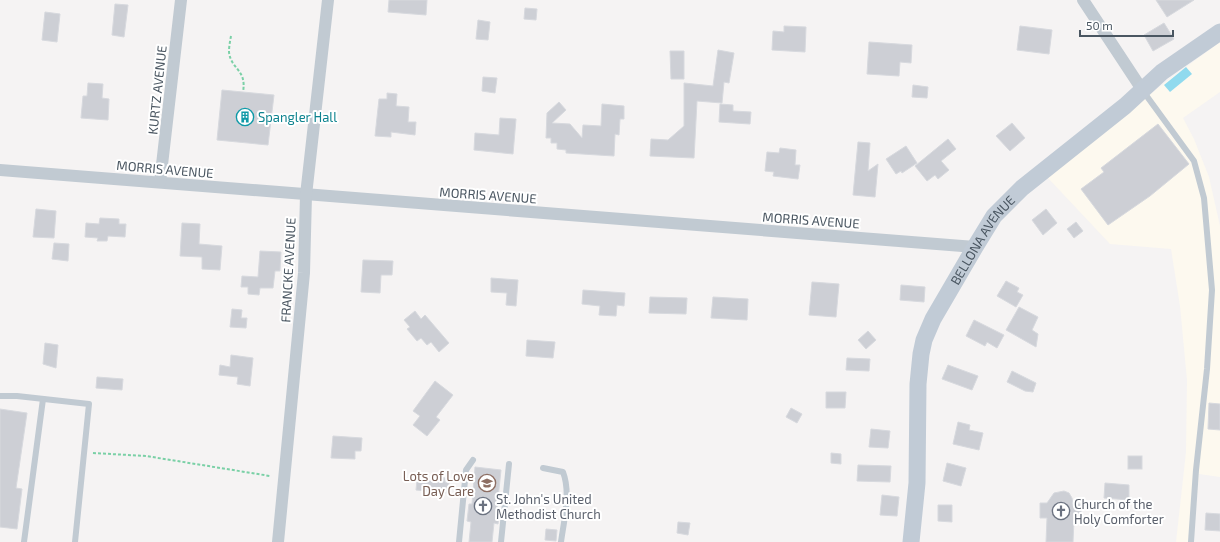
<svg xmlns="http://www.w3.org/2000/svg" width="1220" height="542" viewBox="0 0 1220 542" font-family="'Exo 2',sans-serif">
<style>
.commercial{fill:#fdf9ef}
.water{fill:#90daee}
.building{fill:#cdcfd5;stroke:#d7d9de}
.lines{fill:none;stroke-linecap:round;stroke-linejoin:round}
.path{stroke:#7ad0a6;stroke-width:2;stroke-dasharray:3 2;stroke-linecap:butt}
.lane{stroke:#c1cad2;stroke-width:6}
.street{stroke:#c1cad2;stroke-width:12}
.secondary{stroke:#c1cbd6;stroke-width:17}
.labels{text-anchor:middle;stroke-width:4;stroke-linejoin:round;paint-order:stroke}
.street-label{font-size:13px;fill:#4a5661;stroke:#fff}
.culture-label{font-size:13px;fill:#0d838f;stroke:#fff;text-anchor:start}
.education-label{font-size:13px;fill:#785e54;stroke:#fff;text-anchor:end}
.worship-label{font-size:13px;fill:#5b616d;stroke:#fff;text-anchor:start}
</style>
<rect width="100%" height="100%" fill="#f5f3f3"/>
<polygon class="commercial" points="1220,42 1220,92 1183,118 1194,139 1209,177 1220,226 1220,477 1199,474 1193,542 1176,542 1186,452 1187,380 1180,306 1171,249 1110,244 1047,177 1163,84"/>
<polygon class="water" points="1186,67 1192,74 1170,92 1164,85"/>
<g class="building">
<polygon points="389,0 427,0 426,15 388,12"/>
<polygon points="1156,0 1194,0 1167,17"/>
<polygon points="115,4 128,5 124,37 112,35"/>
<polygon points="525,8 537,9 536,20 524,19"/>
<polygon points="45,12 60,14 57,42 42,40"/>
<polygon points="478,20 490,22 488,40 476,39"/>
<polygon points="1164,23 1174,39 1153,51 1144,35"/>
<polygon points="784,26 806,27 805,52 772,50 773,31 784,32"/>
<polygon points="1020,26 1052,30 1049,54 1017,50"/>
<polygon points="869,42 912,45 911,63 900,62 899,76 867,74"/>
<polygon points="718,50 734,53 729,83 724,82 722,103 697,101 694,158 650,156 651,139 668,140 684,126 684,83 713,86"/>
<polygon points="670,51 684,51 684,79 671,79"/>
<polygon points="483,77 497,78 495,93 482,91"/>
<polygon points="88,83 103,84 102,98 109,99 108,120 81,118 83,96 87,96"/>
<polygon points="913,85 928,87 927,98 912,97"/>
<polygon points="222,90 274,95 268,145 217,140"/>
<polygon points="387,93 397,94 396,106 409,107 408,122 416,122 415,135 391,132 391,137 375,136 379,99 387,99"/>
<polygon points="559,102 566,110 552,123 570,124 582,138 583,125 601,126 602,104 624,106 624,119 620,119 619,135 615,134 614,156 566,153 566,150 557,149 557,143 551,143 551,138 546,138 547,113"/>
<polygon points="720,104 733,105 733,111 751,112 750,124 719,122"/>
<polygon points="500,118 516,119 513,154 474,150 475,133 499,135"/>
<polygon points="1012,123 1025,138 1010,151 996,136"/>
<polygon points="1158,124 1189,164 1150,196 1108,225 1081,189 1104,172 1101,168"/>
<polygon points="948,139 956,149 941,161 949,170 938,179 935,175 927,181 915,166"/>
<polygon points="858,142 870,143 868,171 878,164 875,197 853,195"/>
<polygon points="906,146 917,163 902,173 901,171 896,174 886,159"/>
<polygon points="780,148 796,150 795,165 800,165 798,179 773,176 774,172 765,171 767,152 779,153"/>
<polygon points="36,209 56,211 54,238 33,237"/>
<polygon points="1046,209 1057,223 1043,235 1032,220"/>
<polygon points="100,218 119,219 119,224 126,224 125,237 108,236 107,241 97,241 98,238 85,237 86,223 99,224"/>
<polygon points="1076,222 1083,231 1074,238 1067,229"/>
<polygon points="182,223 200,224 199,244 222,246 220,270 202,269 202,257 180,256"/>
<polygon points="54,243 69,244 68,261 52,259"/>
<polygon points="260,251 281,252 280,271 275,271 273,288 260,288 259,295 248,294 248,287 241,287 242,276 258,277"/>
<polygon points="363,260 393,261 392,275 381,275 380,293 361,292"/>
<polygon points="491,278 518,280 516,306 506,305 507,293 491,292"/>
<polygon points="1006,281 1019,288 1017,292 1023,295 1016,307 997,296"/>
<polygon points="812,282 839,284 836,317 809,315"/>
<polygon points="901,285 925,287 924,302 900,300"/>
<polygon points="583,290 625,293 624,306 617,305 616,316 599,315 600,306 582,304"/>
<polygon points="650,297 687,298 686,314 649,313"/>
<polygon points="713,297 748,299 747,320 711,318"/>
<polygon points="1019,307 1038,317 1032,330 1038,334 1036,347 1006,330"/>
<polygon points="232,309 242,310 241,318 247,318 246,328 230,327"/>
<polygon points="415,311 421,319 425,315 449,343 439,352 431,342 427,345 421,338 417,341 407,329 410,327 404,320"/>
<polygon points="974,320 1004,335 997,348 987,342 985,346 966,336"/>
<polygon points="868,331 876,340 866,349 858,340"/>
<polygon points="527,340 555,342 553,358 526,356"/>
<polygon points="45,343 58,345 56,368 43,364"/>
<polygon points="231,355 253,358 250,386 237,384 238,377 219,375 220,365 230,367"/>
<polygon points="847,358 870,359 869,371 846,370"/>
<polygon points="948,365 978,376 972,390 942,379"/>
<polygon points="1012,371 1036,383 1033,392 1025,391 1007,382"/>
<polygon points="97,377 123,379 122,390 96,388"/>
<polygon points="435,381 453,395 436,417 440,420 427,436 413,425 420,416 413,411"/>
<polygon points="826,392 846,392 845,408 826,408"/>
<polygon points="1209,403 1220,404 1220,430 1208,429"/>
<polygon points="791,408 802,414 797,423 786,417"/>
<polygon points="0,409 27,413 16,488 22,489 17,529 0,527"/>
<polygon points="958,422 970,425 969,430 983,433 979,450 953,444"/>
<polygon points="871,429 890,431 888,448 869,447"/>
<polygon points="333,436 362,438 361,451 355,451 355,459 331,458"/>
<polygon points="831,453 841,454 841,464 831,463"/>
<rect x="1128" y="456" width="14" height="13"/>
<polygon points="947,463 966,468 961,486 943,481"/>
<polygon points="858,465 891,466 890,482 857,481"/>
<polygon points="475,467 501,470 497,508 500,508 498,524 494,523 492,542 469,542 471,522 467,521 469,504 472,504"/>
<polygon points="434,476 445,478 445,482 449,483 447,493 416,490 417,480 433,481"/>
<polygon points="1105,483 1129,485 1129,500 1104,498"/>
<polygon points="1064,491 1069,493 1072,498 1073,504 1081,504 1081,520 1074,520 1073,542 1046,542 1047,518 1040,518 1040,503 1047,503 1054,493"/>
<polygon points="882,495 899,497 897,516 880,515"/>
<polygon points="938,505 952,505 952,522 938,521"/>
<polygon points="1206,513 1220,514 1220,531 1205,530"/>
<polygon points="678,522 690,523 688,535 677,533"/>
<polygon points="546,529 557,530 556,541 545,540"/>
</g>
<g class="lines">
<g class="path">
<path d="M231,36C230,41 229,47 229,52C231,70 247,69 243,92"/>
<polyline points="93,453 146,456 270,476"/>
</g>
<g class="lane">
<polyline points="1143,91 1194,161 1204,198 1212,290 1207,369 1196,470 1191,542"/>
<polyline points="0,396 17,396 89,404 75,542"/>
<path d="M543,468L563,472C571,493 564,520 561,542"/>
<polyline points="24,542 43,399"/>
<polyline points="459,542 466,470 473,460"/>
<polyline points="501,542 509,464"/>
</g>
<g class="street">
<polyline points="1083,0 1143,91"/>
<polyline points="0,170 975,247"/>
<polyline points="160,182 181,0"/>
<polyline points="278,542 304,273 306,195 328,0"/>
</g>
<path class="secondary" id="s1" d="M911,542L917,483L918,384L921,354L924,340L933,319L975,247L994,216L1022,188L1125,106L1162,72L1220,32"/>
</g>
<defs>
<symbol id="building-ring" viewBox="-11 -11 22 22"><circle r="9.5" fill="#fff" stroke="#0f9aa8" stroke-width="1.5"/><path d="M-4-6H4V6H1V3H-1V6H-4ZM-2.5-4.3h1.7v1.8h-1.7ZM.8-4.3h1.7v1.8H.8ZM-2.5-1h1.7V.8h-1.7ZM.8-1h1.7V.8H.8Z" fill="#0f9aa8"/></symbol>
<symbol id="school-ring" viewBox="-11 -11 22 22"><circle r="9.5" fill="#fff" stroke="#8d6e63" stroke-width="1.5"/><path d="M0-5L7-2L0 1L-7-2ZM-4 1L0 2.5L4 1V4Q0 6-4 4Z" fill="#8d6e63"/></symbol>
<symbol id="church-ring" viewBox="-11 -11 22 22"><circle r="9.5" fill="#fff" stroke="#6b7280" stroke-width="1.5"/><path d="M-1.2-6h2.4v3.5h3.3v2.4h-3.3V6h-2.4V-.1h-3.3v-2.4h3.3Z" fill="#6b7280"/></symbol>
</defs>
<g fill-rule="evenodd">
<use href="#building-ring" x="235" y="107" width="20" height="20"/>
<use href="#school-ring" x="477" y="473" width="20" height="20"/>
<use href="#church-ring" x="473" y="496" width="20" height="20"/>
<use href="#church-ring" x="1051" y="501" width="20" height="20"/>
</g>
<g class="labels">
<g class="street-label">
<text transform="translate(157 90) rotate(-84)" y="5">KURTZ AVENUE</text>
<text transform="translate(165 169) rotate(5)" y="5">MORRIS AVENUE</text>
<text transform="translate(488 195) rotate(4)" y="5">MORRIS AVENUE</text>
<text transform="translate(811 220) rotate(4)" y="5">MORRIS AVENUE</text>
<text dy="5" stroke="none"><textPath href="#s1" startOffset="319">BELLONA AVENUE</textPath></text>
<text transform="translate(288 270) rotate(-87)" y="5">FRANCKE AVENUE</text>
</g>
<g class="culture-label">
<text x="258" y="122">Spangler Hall</text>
</g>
<g class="education-label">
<text x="474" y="481">Lots of Love<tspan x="474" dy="15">Day Care</tspan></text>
</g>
<g class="worship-label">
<text x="496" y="504">St. John's United<tspan x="496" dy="15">Methodist Church</tspan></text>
<text x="1074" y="509">Church of the<tspan x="1074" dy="15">Holy Comforter</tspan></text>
</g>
</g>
<path d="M1080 30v6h93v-6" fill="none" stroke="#4a5661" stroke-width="2"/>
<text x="1086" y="30" font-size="12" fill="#4a5661" stroke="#ffffff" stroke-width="3" paint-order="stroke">50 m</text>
</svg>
